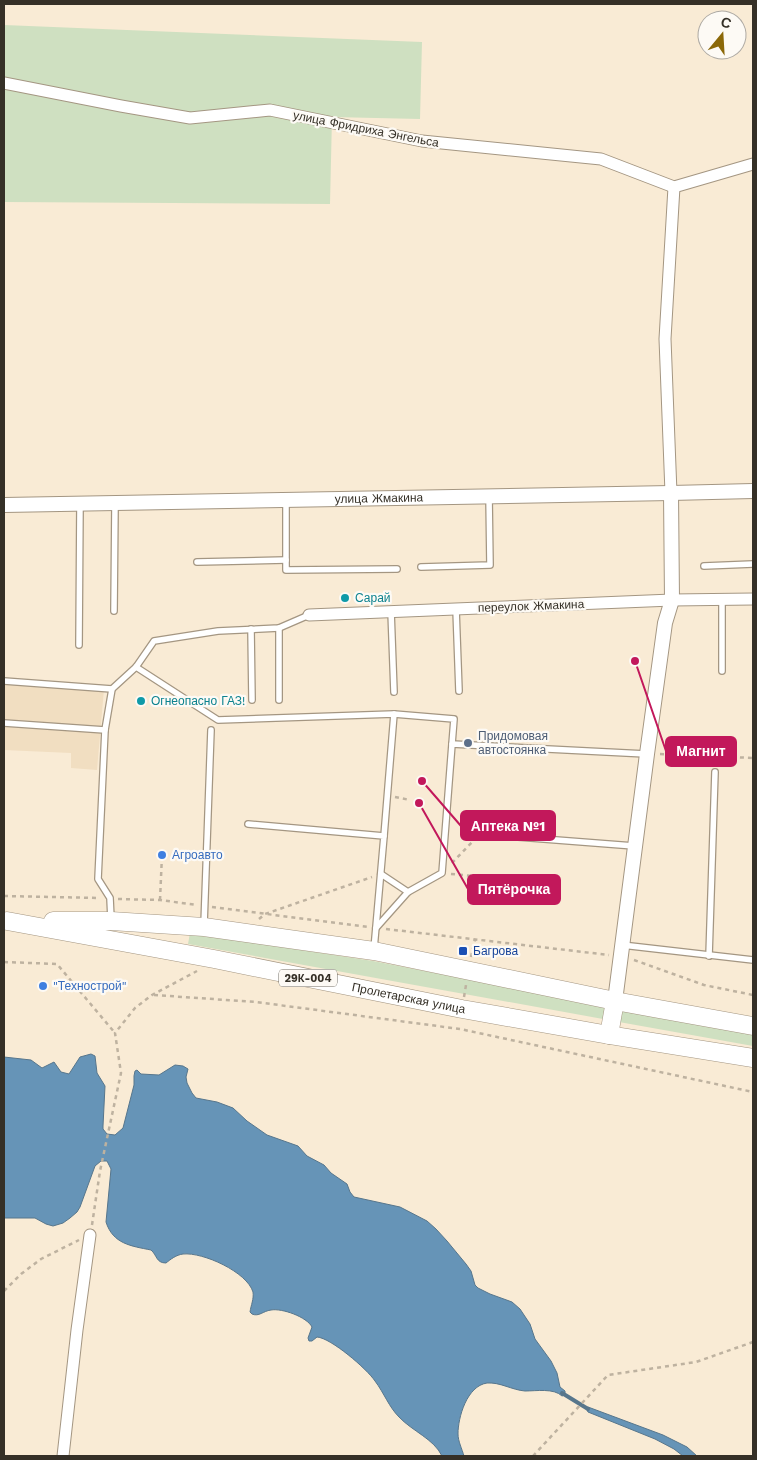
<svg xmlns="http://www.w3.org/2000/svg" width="757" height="1460" viewBox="0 0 757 1460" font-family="'Work Sans',sans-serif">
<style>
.built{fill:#f1dec1}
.green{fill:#cfe0c1}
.water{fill:#6694b7;stroke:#57768c}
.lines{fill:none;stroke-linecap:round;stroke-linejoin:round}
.stream{stroke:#57768c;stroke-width:4}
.service-casing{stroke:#a49682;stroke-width:8}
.minor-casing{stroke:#a49682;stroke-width:13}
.tertiary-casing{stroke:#a49682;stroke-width:16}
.primary-casing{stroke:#a49682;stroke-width:19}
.path{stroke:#beb2a0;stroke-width:2.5;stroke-dasharray:4 4;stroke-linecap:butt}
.service{stroke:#fff;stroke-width:5.5}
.minor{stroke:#fff;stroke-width:11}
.tertiary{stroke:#fff;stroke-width:14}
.primary{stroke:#fff;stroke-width:18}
.culture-dot{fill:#0f9aa8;stroke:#fdfaf5;stroke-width:2}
.service-dot{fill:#5c6f8a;stroke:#fdfaf5;stroke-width:2}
.shop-dot{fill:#3f7fe0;stroke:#fdfaf5;stroke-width:2}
.transit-dot{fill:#1a4fb4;stroke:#fdfaf5;stroke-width:2}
.labels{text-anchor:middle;stroke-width:4.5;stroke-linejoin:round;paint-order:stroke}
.shield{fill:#fdfaf5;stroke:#716d65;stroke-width:1}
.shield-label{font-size:11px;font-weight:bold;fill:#353027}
.street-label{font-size:12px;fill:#353027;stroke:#fdfaf5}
.culture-label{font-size:12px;fill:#0d838f;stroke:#fdfaf5;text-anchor:start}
.service-label{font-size:12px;fill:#4e5e75;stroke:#fdfaf5;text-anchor:start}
.shop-label{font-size:12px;fill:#366cbe;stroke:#fdfaf5;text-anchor:start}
.transit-label{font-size:12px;fill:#164399;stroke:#fdfaf5;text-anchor:start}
.leader{fill:none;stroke:#c2185b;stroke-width:2}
.callout-dot{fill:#c2185b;stroke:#fdfaf5;stroke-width:2}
.callout{fill:#c2185b;stroke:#c2185b;stroke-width:2}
.callout-label{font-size:14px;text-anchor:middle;font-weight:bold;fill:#fff}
</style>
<rect width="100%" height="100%" fill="#f9ebd5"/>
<polygon class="built" points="4,679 104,689 97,770 71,768 71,753 4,750"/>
<g class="green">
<polygon points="4,25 422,42 420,119 332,117 330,204 4,202"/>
<polygon points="190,933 373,961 605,1006 603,1019 188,944"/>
<polygon points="621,1010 753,1034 753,1046 619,1022"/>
</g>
<g class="water">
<path d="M91,1054L95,1056L97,1073L105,1086L103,1126V1129L107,1134L115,1135L123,1128L134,1085V1076L135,1071L137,1070L141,1074L159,1075L175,1065L183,1066L188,1069L186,1077L187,1083L192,1093L196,1098L217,1102L233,1108L247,1121L267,1135L298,1146L307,1156L324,1165L331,1173L347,1184L350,1192L354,1197L400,1207L427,1221L436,1229L447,1241L466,1264L471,1271L475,1285L478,1288L490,1294L512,1302L520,1309L530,1324L535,1339L551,1361L557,1373L560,1387L565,1391V1395L562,1396C554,1388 536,1391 525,1391C512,1390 500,1382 487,1383C467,1386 458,1417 458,1434C458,1441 462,1449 464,1456H442C434,1439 412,1431 399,1417C389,1407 384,1393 375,1381C367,1369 331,1338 317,1337L312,1341H309L308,1338L312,1327C307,1317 282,1308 271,1310C263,1311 259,1317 252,1314L250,1312C251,1305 254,1299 253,1292C247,1272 203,1252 183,1254C176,1255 171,1259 166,1263C156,1263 157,1255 151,1250C131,1246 113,1244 106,1222L111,1169L107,1161H101L95,1166L80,1207L77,1212L70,1218L63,1223L53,1226L46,1224L35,1218H4V1057L31,1060L42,1068L54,1062L61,1072L69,1074L80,1057Z"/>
<polygon points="588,1407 663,1435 687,1447 697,1456 683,1456 674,1449 655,1439 588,1412 586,1408"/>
</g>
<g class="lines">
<polyline class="stream" points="562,1393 588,1409"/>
<defs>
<g id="service">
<polyline points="286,501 286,570 397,569"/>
<polyline points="197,562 286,560"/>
<polyline points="704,566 753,564"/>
<polyline points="421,567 490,565 489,496"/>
<polyline points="722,599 722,671"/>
<polyline points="456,609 459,691"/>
<polyline points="114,611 115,504"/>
<polyline points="391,611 394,692"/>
<polyline points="279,628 279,700"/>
<polyline points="251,629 252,700"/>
<polyline points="79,645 80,503"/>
<polyline points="136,667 218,720 394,714 454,719 452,744"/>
<polyline points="4,681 112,689"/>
<polyline points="4,723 105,730"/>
<polyline points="248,824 384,836 374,949"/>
<polyline points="480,834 634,846"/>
<polyline points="384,836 394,714"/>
<polyline points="381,874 408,892"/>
<polyline points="111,919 110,898 98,879 105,730 112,689 136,667 154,641 218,631 279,628 309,615"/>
<polyline points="204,925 211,730"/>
<polyline points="376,928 408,892 442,873 452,744 646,754"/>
<polyline points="622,945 753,960"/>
<polyline points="709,956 715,772"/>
</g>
<g id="minor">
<polyline points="4,83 121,106 190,118 270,110 422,141 601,159 674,187 753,164"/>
<polyline points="671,493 665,339 674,187"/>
<polyline points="309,615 672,600 753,599"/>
<polyline points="63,1456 77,1330 90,1235"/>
</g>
<g id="tertiary">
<path id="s1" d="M4,505L671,493L753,491"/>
<polyline points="615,1001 647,754 665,623 672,600 671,493"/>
</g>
<g id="primary">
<path id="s2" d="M7,921L214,959L462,1009L609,1035L753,1058"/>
<polyline points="53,921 111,921 204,927 374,951 615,1001 753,1026"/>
<polyline points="609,1035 615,1001"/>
</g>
</defs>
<use href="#service" class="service-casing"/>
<use href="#minor" class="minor-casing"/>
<use href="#tertiary" class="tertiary-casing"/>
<use href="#primary" class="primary-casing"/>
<g class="path">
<polyline points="635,661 641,658"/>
<polyline points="660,754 753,758"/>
<polyline points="395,797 410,800"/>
<polyline points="452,863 474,840"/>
<polyline points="451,874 485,877 486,873"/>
<polyline points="4,896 100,898"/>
<polyline points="118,899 160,900 197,905"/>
<polyline points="160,900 162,855"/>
<polyline points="212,907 368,927"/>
<polyline points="259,919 265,914 372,877"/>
<polyline points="386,929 609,955"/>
<polyline points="471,957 475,939"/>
<polyline points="634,960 704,985 753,995"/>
<polyline points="4,962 57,964 115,1033"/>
<polyline points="154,995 256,1002 460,1029 753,1092"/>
<polyline points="464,997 466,985"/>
<polyline points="92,1225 100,1171 121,1073 115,1033 135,1008 152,995 197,971"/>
<polyline points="4,1291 21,1274 41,1259 79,1240"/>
<polyline points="533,1456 608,1375 696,1362 753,1342"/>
</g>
<use href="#service" class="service"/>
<use href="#minor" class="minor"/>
<use href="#tertiary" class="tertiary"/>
<use href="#primary" class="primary"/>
</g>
<g class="culture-dot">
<circle cx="345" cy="598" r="5"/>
<circle cx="141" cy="701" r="5"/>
</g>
<circle class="service-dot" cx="468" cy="743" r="5"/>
<g class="shop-dot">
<circle cx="162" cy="855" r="5"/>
<circle cx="43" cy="986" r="5"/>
</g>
<rect class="transit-dot" x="458" y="946" width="10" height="10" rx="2.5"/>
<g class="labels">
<rect class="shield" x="279" y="969.5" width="58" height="17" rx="4"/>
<g class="shield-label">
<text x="308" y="982">29К-004</text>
</g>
<g class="street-label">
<text transform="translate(366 129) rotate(11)" y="4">улица Фридриха Энгельса</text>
<text dy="4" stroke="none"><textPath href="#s1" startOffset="375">улица Жмакина</textPath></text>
<text transform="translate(531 606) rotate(-2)" y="4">переулок Жмакина</text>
<text dy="4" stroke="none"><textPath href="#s2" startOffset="409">Пролетарская улица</textPath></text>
</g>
<g class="culture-label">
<text x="355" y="602">Сарай</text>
<text x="151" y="705">Огнеопасно ГАЗ!</text>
</g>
<g class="service-label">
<text x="478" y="740">Придомовая<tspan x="478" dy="14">автостоянка</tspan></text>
</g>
<g class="shop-label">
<text x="172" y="859">Агроавто</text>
<text x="53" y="990">"Технострой"</text>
</g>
<g class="transit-label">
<text x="473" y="955">Багрова</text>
</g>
</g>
<path class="leader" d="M635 661L666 751M422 781L461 826M419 803L468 889"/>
<g class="callout-dot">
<circle cx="635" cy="661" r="5"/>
<circle cx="422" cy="781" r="5"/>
<circle cx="419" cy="803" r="5"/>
</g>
<g class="callout">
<rect x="666" y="737" width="70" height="29" rx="5"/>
<rect x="461" y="811" width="94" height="29" rx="5"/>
<rect x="468" y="875" width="92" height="29" rx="5"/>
</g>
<g class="callout-label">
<text x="701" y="756">Магнит</text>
<text x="508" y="831">Аптека №1</text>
<text x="514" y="894">Пятёрочка</text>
</g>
<rect width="757" height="1460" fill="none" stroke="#353027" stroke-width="10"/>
<g transform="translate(722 35) rotate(18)"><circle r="24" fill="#fdfaf5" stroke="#ada9a3"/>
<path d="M0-4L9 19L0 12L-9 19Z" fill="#8b6808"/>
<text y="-8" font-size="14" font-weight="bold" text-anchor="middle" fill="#353027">С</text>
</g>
</svg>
